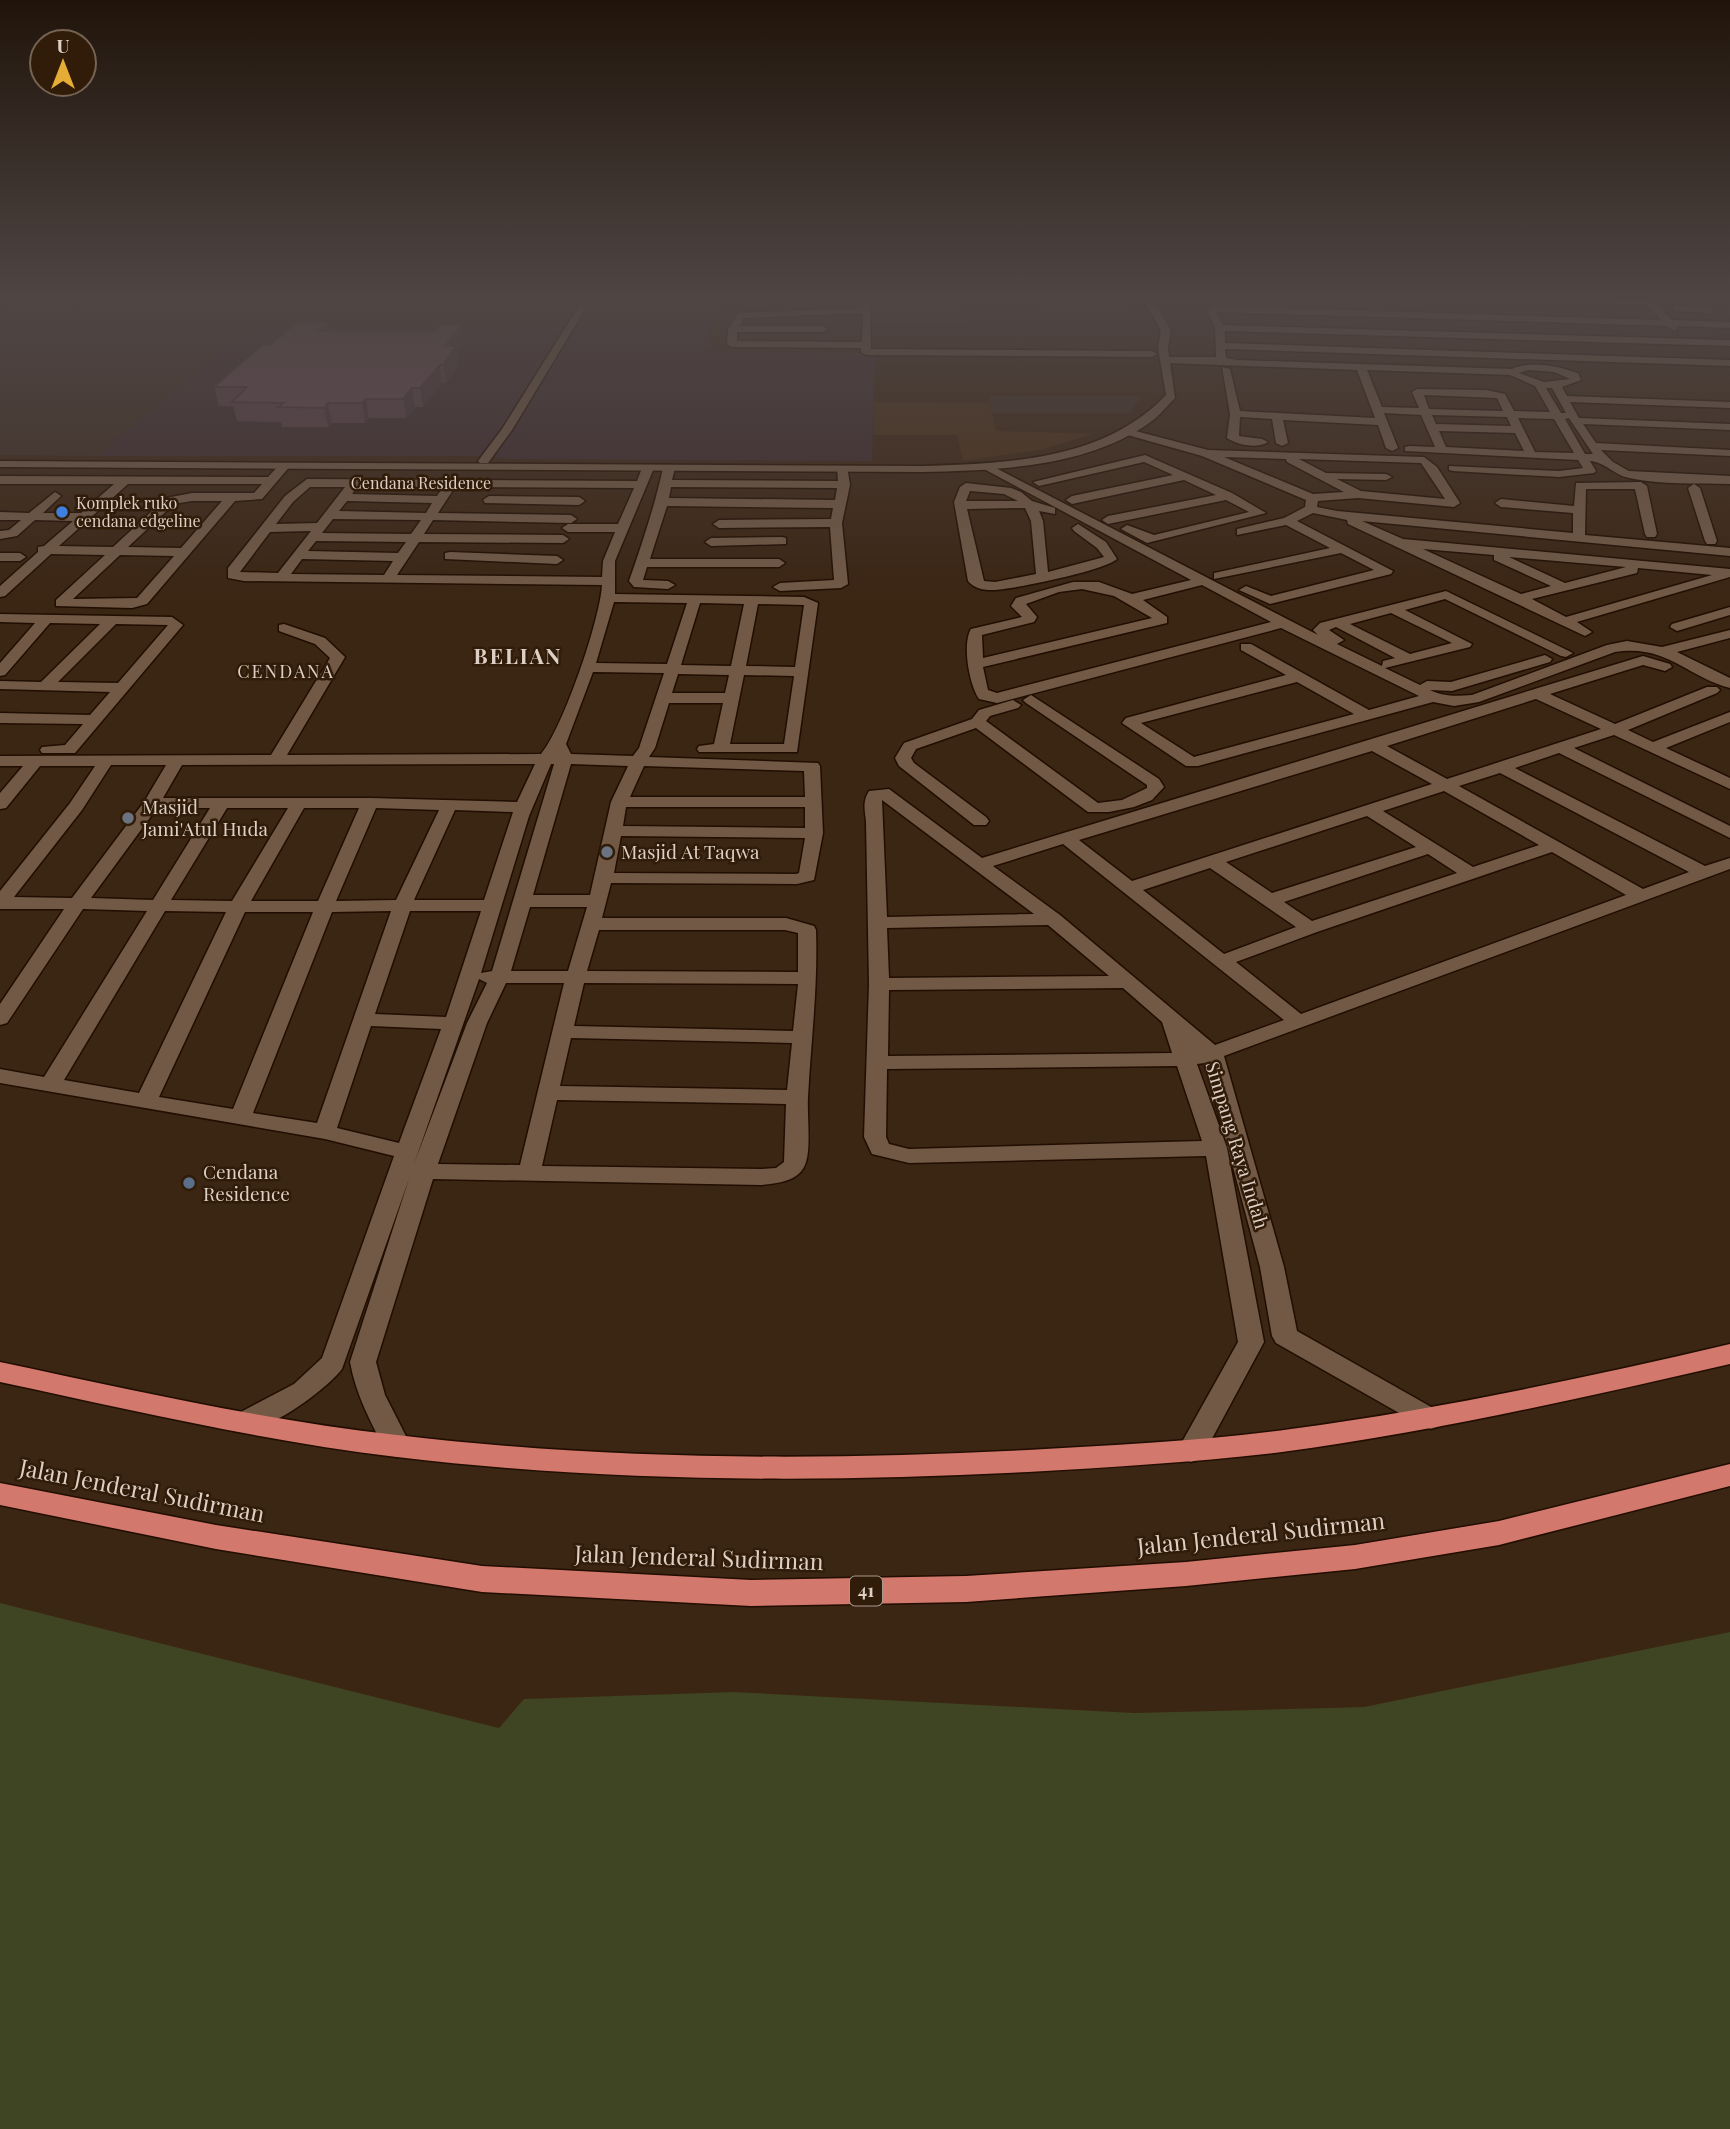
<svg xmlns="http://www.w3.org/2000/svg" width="1730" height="2129" viewBox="0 0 1730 2129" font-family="'Playfair Display',serif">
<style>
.commercial{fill:#3f2c31}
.built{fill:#492e16}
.education{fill:#3f2e24}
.green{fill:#3f4422}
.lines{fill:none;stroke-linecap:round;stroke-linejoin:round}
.street-casing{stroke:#210e00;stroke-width:3}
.secondary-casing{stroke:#210e00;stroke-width:3}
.highway-casing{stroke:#210e00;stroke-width:3}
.street{fill:#715946;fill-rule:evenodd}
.secondary{fill:#715946;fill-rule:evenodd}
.highway{fill:#d3786c;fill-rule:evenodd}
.wall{fill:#59404d}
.shaded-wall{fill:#48343f}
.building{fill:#674b5a;stroke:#48343f;stroke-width:2}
.shop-dot{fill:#3f7fe0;stroke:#301c09;stroke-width:2.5}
.worship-dot{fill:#6b7280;stroke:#301c09;stroke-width:2.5}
.service-dot{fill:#5c6f8a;stroke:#301c09;stroke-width:2.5}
.labels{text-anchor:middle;stroke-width:5;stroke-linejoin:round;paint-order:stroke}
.far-street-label{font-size:16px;fill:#ddcfc4;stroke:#301c09}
.far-poi-label{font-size:16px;fill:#ddcfc4;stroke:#301c09;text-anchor:start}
.far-neighbourhood-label{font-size:18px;letter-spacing:2px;fill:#ddcfc4;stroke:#301c09}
.shield{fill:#301c09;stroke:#a9998c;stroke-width:2}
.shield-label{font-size:18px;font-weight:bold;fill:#ddcfc4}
.poi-label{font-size:19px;fill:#ddcfc4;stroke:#301c09;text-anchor:start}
.street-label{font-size:19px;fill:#ddcfc4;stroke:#301c09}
.far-district-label{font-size:21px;font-weight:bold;letter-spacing:2px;fill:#ddcfc4;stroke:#301c09}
.near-street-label{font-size:23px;fill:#ddcfc4;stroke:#301c09}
</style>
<rect width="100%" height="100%" fill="#3b2513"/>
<g class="commercial">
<polygon points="573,300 717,304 704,352 875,353 872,461 510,459 483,456 98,456 259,318 566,321"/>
<polygon points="1125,301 1138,321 1043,316 1044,311 1038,305"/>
</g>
<polygon class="built" points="874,402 990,403 996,431 1093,434 1039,450 963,461 957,435 873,435"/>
<g class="education">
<polygon points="21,300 73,300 64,310 139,307 144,300 186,300 184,305 270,303 272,300 573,300 567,321 259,318 98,456 0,455 0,312 9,312"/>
<polygon points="873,300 952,300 969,322 873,325"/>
<polygon points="989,396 1141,396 1130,413 992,413"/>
</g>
<polygon class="green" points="0,1603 499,1728 524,1699 734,1692 1134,1713 1364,1707 1730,1632 1730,2129 0,2129"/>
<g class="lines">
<defs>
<g id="street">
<polygon points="580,300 588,300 587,306 512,430 488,463 480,463 478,461 502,429 579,306"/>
<path d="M862,300H870L871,349L1152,351L1157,354L1152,357L866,355L861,352V348L732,347L727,344L728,329L738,313L863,308ZM863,313L862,342L737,341V332H823L828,329L823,326H739L744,318Z"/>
<path d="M1582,300H1652L1672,320L1730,322V328L1677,326V330L1674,331L1667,326L1216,312L1223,325L1730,340V346L1225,331V343L1730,360V366L1225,349L1226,358L1237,360L1512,369C1533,360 1556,366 1578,373L1581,380L1562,387L1567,396L1730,402V408L1570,402L1579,418L1730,424V430L1583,424L1596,443L1730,450V456L1601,450L1613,462L1629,471L1730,476V484C1697,483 1662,485 1629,478C1614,475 1605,462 1590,461L1596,471L1594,473L1559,477L1453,471L1449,470V466L1559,471L1583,468L1578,460L1405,451V447L1409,446L1435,447L1421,415L1384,413L1398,448L1392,451L1386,448L1378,425L1283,420L1288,443L1282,446L1276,443L1272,419L1240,417L1239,436L1262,439L1268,442C1257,449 1237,445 1227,438L1230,414L1222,367L1230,369L1240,411L1375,418L1357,370L1165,363L1160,360L1165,357H1216L1215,328L1207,310L1215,306L1661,320L1647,305L1586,303ZM1367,370L1510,375L1535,386L1550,412L1514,411L1505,394L1486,390L1417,389L1412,392L1419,408L1382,407ZM1528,370L1554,372L1570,379L1544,382L1519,373ZM1546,388H1552L1566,413H1561ZM1424,395L1497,398L1503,411L1429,409ZM1432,415L1507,417L1511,426L1436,424ZM1518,418L1554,419L1574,453L1535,452ZM1569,418L1593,454H1585L1565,419ZM1439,431L1515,433L1524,451L1446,447Z"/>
<polygon points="1676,306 1711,307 1715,310 1711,313 1673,311 1673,307"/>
<path d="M1128,429L1208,450L1424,457L1437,467L1460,503L1454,507L1358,498L1318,501L1317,507L1337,511L1573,533V513L1501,507L1495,503L1501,499L1574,506L1576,483L1641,482L1647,486L1657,534L1655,537H1647L1645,534L1635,489H1586L1585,535L1730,548V556L1362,521L1403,539L1730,569V577L1577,622L1592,632L1585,636L1348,524L1347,520L1313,513L1297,521L1393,571L1391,574L1270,604L1239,590L1246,586L1271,596L1374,570L1341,553L1214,579V573L1330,548L1286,525L1237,535V529L1284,518L1305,507L1306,500L1202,456L1124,434L1123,432ZM1224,457L1286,459L1287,462L1344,492L1313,494ZM1299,459L1421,463L1445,499L1361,491L1337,479L1386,480L1392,477L1386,474L1326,473ZM1423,549L1494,555V560L1551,586L1521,594ZM1509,557L1626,567L1565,583ZM1638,568L1712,575L1566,617L1532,599L1637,573Z"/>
<polygon points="1145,455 1232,493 1266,513 1147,543 1121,529 1127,525 1154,535 1249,512 1226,500 1108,524 1102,520 1108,516 1216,495 1184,480 1072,504 1066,500 1072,496 1173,475 1144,462 1039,486 1033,482"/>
<path d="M281,463L291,465L262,499L235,501L147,604L132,608L56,606V600L105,555L51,554L5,596L0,597V586L38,552V547L44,546L73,521L35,520L17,536L0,539V531L9,530L21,520H0V512L29,513L55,492L61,496L43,513H81L114,484H0V476L268,477ZM128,484H262L254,493H192L166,498L113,547L59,546ZM192,501H222L181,548L128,547L174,504ZM120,555L174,556L137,598L73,599Z"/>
<path d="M988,464L1318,635L1313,630L1320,623L1446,591L1573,653L1566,657L1561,656L1445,599L1405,610L1472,644L1470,647L1385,668L1420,685L1427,681L1451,682L1545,655L1552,659L1550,662L1452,691L1430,690C1444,697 1457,696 1472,695L1607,645L1627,641L1662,647L1730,630V638L1677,652L1730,678V688C1687,677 1667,644 1615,652L1479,702L1454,706L1433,702L1198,766H1186L1122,723L1126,718L1286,675L1241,650V644H1251L1369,710L1419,696L1281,628L997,703L979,699C969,684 962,644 971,629L1022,617L1011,606L1016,598L1073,582H1099L1132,594L1191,580L984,469L982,467ZM1202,585L1271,622L997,693L988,690L983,667L1167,623V617L1143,600ZM1082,589L1114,596L1152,618L983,658L982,635L1034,622L1037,617L1026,604L1059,592ZM1391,613L1452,643L1410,654L1350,624ZM1336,627L1395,658L1383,661L1382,666L1337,644L1344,640L1329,630ZM1297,682L1354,714L1194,757L1141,723Z"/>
<path d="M648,465L654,468L615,561V594L804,597L818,603L797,752H699L697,749L699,746L714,744L723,703H669L655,748L649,757L818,763L820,766L823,833L814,880L797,884L611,883L602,918H786L814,926L816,930C818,987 811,1041 808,1097C807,1115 811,1146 806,1162C800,1182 778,1183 761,1185L433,1179L376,1362L385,1395L411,1446L407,1454L397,1457L387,1454C372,1424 356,1396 350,1362L409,1179L342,1369C325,1391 260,1439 233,1430L229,1423L233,1416L294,1384L322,1358L394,1156L325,1139L0,1083V1069L44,1077L147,911L83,909L7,1023L0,1025V1004L64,909H0V891L70,803L95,766H40L6,808L0,809V793L23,766H0V756L271,755L330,658L315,644L279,631V625L284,624L325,638L345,657L287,755L541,754C563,728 600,620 602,585L244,581L228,578V568L285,496L307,479L637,481L642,468ZM310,487H345L317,523L276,524L293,502ZM357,487H443L437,496L352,494ZM455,487L634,488L618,524H568L562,528L568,532H615L603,561L602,577L397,575L419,542L563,543L569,539L563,535L424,534L433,520L571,523L577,519L571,515L438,513ZM347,501L432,503L426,513L339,511ZM333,519L421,520L411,534L322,533ZM311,531L278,573L240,572L270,532ZM316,541L406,542L398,553L308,551ZM302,559L393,561L384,575L291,574ZM614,602L687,603L667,664L596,663ZM700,603L744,604L731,666L681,665ZM758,604L804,605L795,667L746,666ZM593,672L664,673L639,748L633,756L571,754L566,744ZM678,674L729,675L725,693H672ZM744,675L794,676L784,744H730ZM535,764L517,802L370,798H163L182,765ZM551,764H554L492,971L481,973L529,816ZM571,764L628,766L611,802L590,895H533ZM111,765H166L144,802L72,898L14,897L82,810ZM644,766L804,771L805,797H630ZM626,807H805V828L623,826ZM157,808H210L153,900L91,898ZM227,808H288L232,901L171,900ZM304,808H359L318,901H251ZM376,808L439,810L396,900L336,901ZM455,810L513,812L484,900H414ZM621,836L805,838L799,873L796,874L614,873ZM530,907H587L568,971H511ZM165,911L226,912L139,1093L64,1080ZM391,911L317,1123L253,1113L332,912ZM410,911H481L446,1017L375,1014ZM245,912H313L233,1109L159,1097ZM599,930H785L798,933V972L587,971ZM479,979L487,983L467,1023L414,1164ZM506,983H564L520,1165L438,1164L487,1023ZM584,983L798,984L793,1031L574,1026ZM371,1026L441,1029L399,1143L337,1128ZM571,1038L792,1043L787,1090L560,1086ZM557,1100L786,1104L784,1162L776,1168L761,1169L542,1166Z"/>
<path d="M669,465L675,468L672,480L838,481L837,468L847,466L850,485L842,523L848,584L841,588L780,591L773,587L780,583L834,580L830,527L719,528L713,524L719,520L831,519L833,508L667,506L650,559H779L785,563L779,567H647L643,580L668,581L675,585L668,589L634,587L629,581C642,544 655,505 663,468ZM671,487L837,488L835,500L669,498Z"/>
<path d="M966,483L1011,488L1021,492L1032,501L1055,508V514L1039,511L1043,521L1048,572L1104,557L1097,548L1074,531L1072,528L1078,524L1106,542L1117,559C1103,571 1015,589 993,590C983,590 975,589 968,581L954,502L960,487ZM970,491L1004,494L1018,501H966ZM1025,508L1031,521L1036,574L995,582L984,581L967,509Z"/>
<polygon points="1694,484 1700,488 1717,541 1715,544 1707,544 1705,541 1688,488"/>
<polygon points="489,496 579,497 585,501 579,505 485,503 483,500"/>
<polygon points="782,537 786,538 786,544 711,546 705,542 711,538"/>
<polygon points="450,552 557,556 563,560 557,564 445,559 445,553"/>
<polygon points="0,553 20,553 26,557 20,561 0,561"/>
<polygon points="1730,607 1730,615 1677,631 1670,627 1672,624"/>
<path d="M0,614L172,617L183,625L75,753H42L40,750L42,747L65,745L83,724L0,723V713L90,715L110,692L0,689V681L41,682L100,624L50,623L5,675L0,676V663L35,623L0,622ZM116,624L168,625L118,683L58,682Z"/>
<path d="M1643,656L1670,664L1672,667L1665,671L1643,665L1550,694L1615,724L1707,687H1717L1720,690L1717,693L1628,730L1653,742L1730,712V722L1666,748L1730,778V789L1614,735L1574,748L1730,826V838L1559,753L1515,768L1705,866L1730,858V869L1224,1056L1284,1267L1297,1331L1440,1412L1444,1419L1440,1426L1431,1429L1422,1426L1276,1343L1272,1336L1260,1267L1205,1063L1197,1064L1227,1148L1264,1342L1201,1459L1191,1462L1181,1459L1177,1451L1238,1342L1206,1156L909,1163L872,1154L864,1137L869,984L866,822C865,810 862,802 869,791L889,789L982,858ZM1536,699L1601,729L1447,779L1387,746ZM1372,751L1432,784L1132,881L1079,840ZM1500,773L1689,872L1643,889L1459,786ZM1444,791L1539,845L1473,867L1383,811ZM882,800L1034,914L887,917ZM1367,816L1416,847L1272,893L1226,862ZM1063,844L1284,1020L1215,1045L1060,915L993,866ZM1552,852L1626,895L1301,1014L1236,962L1317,932ZM1428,854L1457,873L1312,921L1284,902ZM1210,868L1296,927L1224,954L1143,890ZM1048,925L1109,976L889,978L887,928ZM1123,988L1162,1022L1172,1053L888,1056L889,990ZM1177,1066L1202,1141L909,1149L889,1144L886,1137L887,1069Z"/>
<polygon points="1031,695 1159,779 1164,787 1152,800 1134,807 1109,812 1088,812 976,728 916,749 911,758 914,763 986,817 989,821 986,825 974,825 899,766 895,758 904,743 972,719 979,710 1013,700 1021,705 1018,708 990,716 986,721 1098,803 1122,800 1147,788 1147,785 1026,703 1023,700"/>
</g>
<path id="secondary" d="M1143,300H1152L1171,330L1168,348L1175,398C1167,406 1160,415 1152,421C1088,468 998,470 922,472L0,467V461L922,466C1008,463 1103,461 1166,395L1158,348L1161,330Z"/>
<g id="highway">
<path d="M1730,1344V1364C1582,1398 1433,1432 1282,1452C1198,1462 1113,1467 1028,1472C818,1483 606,1482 397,1457C263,1441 131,1410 0,1382V1362C132,1390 263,1420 397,1435C606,1460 818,1461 1028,1450C1116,1445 1204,1441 1291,1429C1439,1409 1585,1378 1730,1344Z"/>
<polygon points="1730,1464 1730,1486 1499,1545 1355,1569 1186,1586 966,1602 751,1606 482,1592 216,1549 0,1505 0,1483 216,1525 482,1566 751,1580 966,1576 1186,1562 1355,1545 1499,1521"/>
</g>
</defs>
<use href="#street" class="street-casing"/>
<use href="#secondary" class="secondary-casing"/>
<use href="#highway" class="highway-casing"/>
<use href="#street" class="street"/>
<use href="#secondary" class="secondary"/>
<use href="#highway" class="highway"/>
</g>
<polygon class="wall" points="327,323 329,332 434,332 461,325 463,342 457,351 459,364 446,383 442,383 423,407 415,407 406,418 369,418 365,423 332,423 328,427 282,427 281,422 237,421 233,406 219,406 214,387 270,345"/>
<g class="shaded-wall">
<polygon points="327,323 330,341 318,331"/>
<polygon points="461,325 463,342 457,351 459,364 446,383 443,365 445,346"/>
<polygon points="440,365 442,383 423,407 420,388"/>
<polygon points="412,388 415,407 406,418 403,399"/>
<polygon points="366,399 369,418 365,423 362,403"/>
<polygon points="328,403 332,423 328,427 324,408"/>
</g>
<polygon class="building" points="296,323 327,323 318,331 396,332 434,332 440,325 461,325 445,346 456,346 443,365 440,365 420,388 412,388 403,399 366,399 362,403 328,403 324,408 278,407 283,403 232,402 247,387 214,387 262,345 270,345"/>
<linearGradient id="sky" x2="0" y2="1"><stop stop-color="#20140a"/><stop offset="0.5" stop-color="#4f4644"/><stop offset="1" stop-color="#4f4644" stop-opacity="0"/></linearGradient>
<rect width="1730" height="598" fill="url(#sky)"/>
<circle class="shop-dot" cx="62" cy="512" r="7"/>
<g class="worship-dot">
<circle cx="128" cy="818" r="7"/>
<circle cx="607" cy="852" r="7"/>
</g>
<circle class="service-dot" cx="189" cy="1183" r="7"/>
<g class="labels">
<g class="far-street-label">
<text x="421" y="489">Cendana Residence</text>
</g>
<g class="far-poi-label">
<text x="76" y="509">Komplek ruko<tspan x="76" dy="18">cendana edgeline</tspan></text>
</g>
<g class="far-neighbourhood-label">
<text x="286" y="678">CENDANA</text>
</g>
<rect class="shield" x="850" y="1576.5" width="32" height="29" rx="5"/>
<g class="shield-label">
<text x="866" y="1597">41</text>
</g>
<g class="poi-label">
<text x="142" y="814">Masjid<tspan x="142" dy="22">Jami'Atul Huda</tspan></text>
<text x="621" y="859">Masjid At Taqwa</text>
<text x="203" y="1179">Cendana<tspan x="203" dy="22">Residence</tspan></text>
</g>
<g class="street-label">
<text transform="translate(1237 1145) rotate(73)" y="7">Simpang Raya Indah</text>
</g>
<g class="far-district-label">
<text x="518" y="664">BELIAN</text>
</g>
<g class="near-street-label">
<text transform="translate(142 1491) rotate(11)" y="8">Jalan Jenderal Sudirman</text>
<text transform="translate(1261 1534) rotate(-6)" y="8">Jalan Jenderal Sudirman</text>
<text transform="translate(699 1558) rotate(2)" y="8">Jalan Jenderal Sudirman</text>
</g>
</g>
<g transform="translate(63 63)"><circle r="33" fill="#301c09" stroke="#756454" stroke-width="2"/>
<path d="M0-5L12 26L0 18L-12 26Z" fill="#e6ad36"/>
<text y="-10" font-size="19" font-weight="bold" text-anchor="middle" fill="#ddcfc4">U</text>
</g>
</svg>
